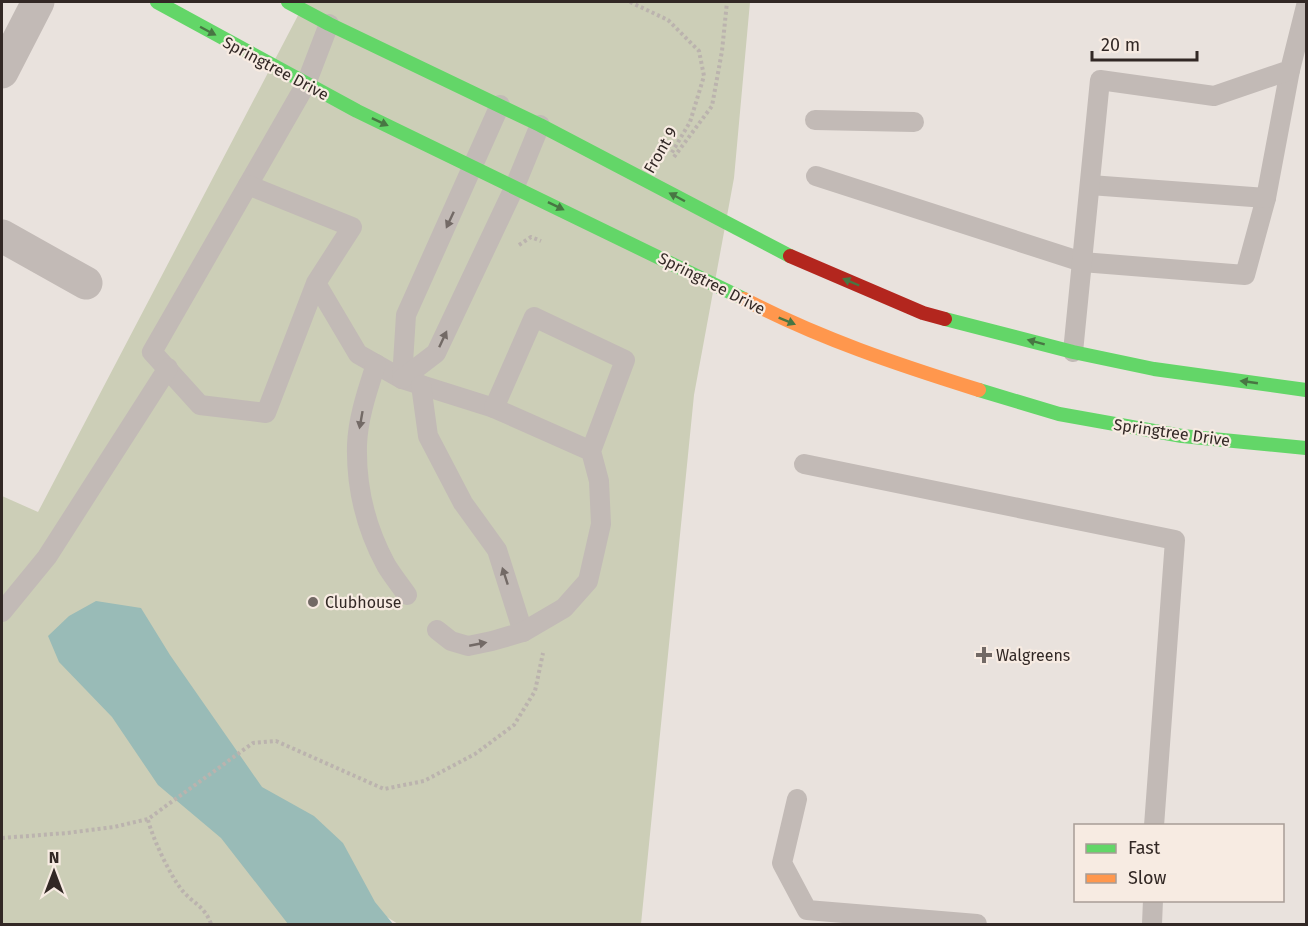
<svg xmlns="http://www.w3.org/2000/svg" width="1308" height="926" viewBox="0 0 1308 926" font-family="'Fira Sans',sans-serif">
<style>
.green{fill:#ccceb7}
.water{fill:#99bbb7}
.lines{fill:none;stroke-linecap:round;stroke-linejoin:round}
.path{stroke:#bbb3ae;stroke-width:4;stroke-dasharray:3 3;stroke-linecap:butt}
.lane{stroke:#c2bab6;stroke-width:20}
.street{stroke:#c2bab6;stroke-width:33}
.fast{stroke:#63d668;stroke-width:14}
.slow{stroke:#ff974d;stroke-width:14}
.jam{stroke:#b3261e;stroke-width:14}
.oneway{fill:#487643}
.oneway2{fill:#736a66}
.poi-dot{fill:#726965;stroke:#f7ebe2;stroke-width:2}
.labels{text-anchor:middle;stroke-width:4.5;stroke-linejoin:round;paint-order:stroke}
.street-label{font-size:16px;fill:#322825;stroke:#f7ebe2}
.poi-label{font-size:16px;fill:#322825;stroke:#f7ebe2;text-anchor:start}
</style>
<rect width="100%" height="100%" fill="#e9e2dd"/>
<polygon class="green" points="305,2 750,2 734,178 694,395 641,924 398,924 387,917 373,924 2,924 2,496 38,512"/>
<polygon class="water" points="96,601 141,608 170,655 262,787 314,816 343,843 375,902 393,924 288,924 221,838 158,785 112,717 59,662 48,636 69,616"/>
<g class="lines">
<g class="path">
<polyline points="630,2 668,20 699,51 704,76 690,122 671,154"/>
<polyline points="674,157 712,106 722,51 727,2"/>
<polyline points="519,245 531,237 541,241"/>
<path d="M148,820C153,839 169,873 181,889C192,903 205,906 211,924"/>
<polyline points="2,838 67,833 114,827 148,819 253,743 276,741 384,789 424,781 475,754 514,725 535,691 543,653"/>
</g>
<g class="lane">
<polyline points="815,120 914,122"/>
<polyline points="816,176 1082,262 1245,275 1266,198"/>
<polyline points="248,185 306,84 329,24"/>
<polyline points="1090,185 1266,198 1290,70"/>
<polyline points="316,283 352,227 248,185 152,352 200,405 266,413 316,283 358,354 402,379 494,408"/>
<polyline points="1073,352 1100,80 1214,96 1290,70 1306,6"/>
<path d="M376,364C368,389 358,417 357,445C356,486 366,528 386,565C392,575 400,585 407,595"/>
<polyline points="402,379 406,315 500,105"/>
<polyline points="402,379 436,353 515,186 540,125"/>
<polyline points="421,385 428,436 463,503 497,550 523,632"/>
<polyline points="804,464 1175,540 1154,826"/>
<polyline points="2,612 47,557 168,368"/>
<polyline points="437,630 451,641 468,646 492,641 523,632 564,608 588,581 601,524 599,481 591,451 494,408 534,317 625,360 591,451"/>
<polyline points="797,799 782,863 807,910 977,924"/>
<polyline points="1152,924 1153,900"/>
</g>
<g class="street">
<polyline points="2,72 38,2"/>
<polyline points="2,236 86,283"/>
</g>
<g class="fast">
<polyline points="157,2 357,111 744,299"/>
<polyline points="288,2 329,24 540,125 790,256"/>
<polyline points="945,319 1073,352 1154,369 1306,390"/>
<polyline points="979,390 1059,414 1182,436 1306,448"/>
</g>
<path class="slow" d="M744,299C818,338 899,365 979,390"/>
<polyline class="jam" points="790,256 923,313 945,319"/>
</g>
<defs><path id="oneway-solid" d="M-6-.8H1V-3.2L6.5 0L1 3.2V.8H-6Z" transform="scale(1.5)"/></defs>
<g class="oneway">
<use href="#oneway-solid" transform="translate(208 31) rotate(28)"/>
<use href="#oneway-solid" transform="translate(380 122) rotate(25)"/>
<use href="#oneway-solid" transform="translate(677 197) rotate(-152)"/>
<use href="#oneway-solid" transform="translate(556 206) rotate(26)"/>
<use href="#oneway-solid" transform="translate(851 282) rotate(-157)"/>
<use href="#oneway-solid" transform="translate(787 321) rotate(22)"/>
<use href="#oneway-solid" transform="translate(1036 342) rotate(-165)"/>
<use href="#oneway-solid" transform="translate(1249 382) rotate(-172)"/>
</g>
<g class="oneway2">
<use href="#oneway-solid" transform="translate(450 220) rotate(115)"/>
<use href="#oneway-solid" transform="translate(443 339) rotate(-65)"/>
<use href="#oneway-solid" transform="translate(361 420) rotate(100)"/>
<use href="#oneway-solid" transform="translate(505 576) rotate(-108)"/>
<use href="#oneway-solid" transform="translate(478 644) rotate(-11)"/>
</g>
<g class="poi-dot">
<circle cx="313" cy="602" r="6"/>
<path d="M981 646h6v6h6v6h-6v6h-6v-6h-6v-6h6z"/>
</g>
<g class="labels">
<g class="street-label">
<text transform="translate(276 68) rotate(28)" y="6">Springtree Drive</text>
<text transform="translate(660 150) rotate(-60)" y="6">Front 9</text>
<text transform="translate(712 283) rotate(27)" y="6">Springtree Drive</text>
<text transform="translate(1172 432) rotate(8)" y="6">Springtree Drive</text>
</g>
<g class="poi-label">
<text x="325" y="608">Clubhouse</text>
<text x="996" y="661">Walgreens</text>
</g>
</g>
<rect width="1308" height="926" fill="none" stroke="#322825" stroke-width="6"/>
<rect x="1074" y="824" width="210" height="78" fill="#f7ebe2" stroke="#a89d96" stroke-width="1.5"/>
<rect x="1086" y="844" width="30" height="9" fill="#63d668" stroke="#a89d96" stroke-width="1.5"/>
<text x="1128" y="854" font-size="18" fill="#322825">Fast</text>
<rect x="1086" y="874" width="30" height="9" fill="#ff974d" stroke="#a89d96" stroke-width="1.5"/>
<text x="1128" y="884" font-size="18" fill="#322825">Slow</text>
<g transform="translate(54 872)" stroke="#f7ebe2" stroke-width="4.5" paint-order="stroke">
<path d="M0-4.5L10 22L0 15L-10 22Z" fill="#322825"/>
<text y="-9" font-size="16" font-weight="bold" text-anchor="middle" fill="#322825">N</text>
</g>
<path d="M1092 51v9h105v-9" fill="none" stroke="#322825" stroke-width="3"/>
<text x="1101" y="51" font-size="18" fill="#322825" stroke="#f7ebe2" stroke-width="4.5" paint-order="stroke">20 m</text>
</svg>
